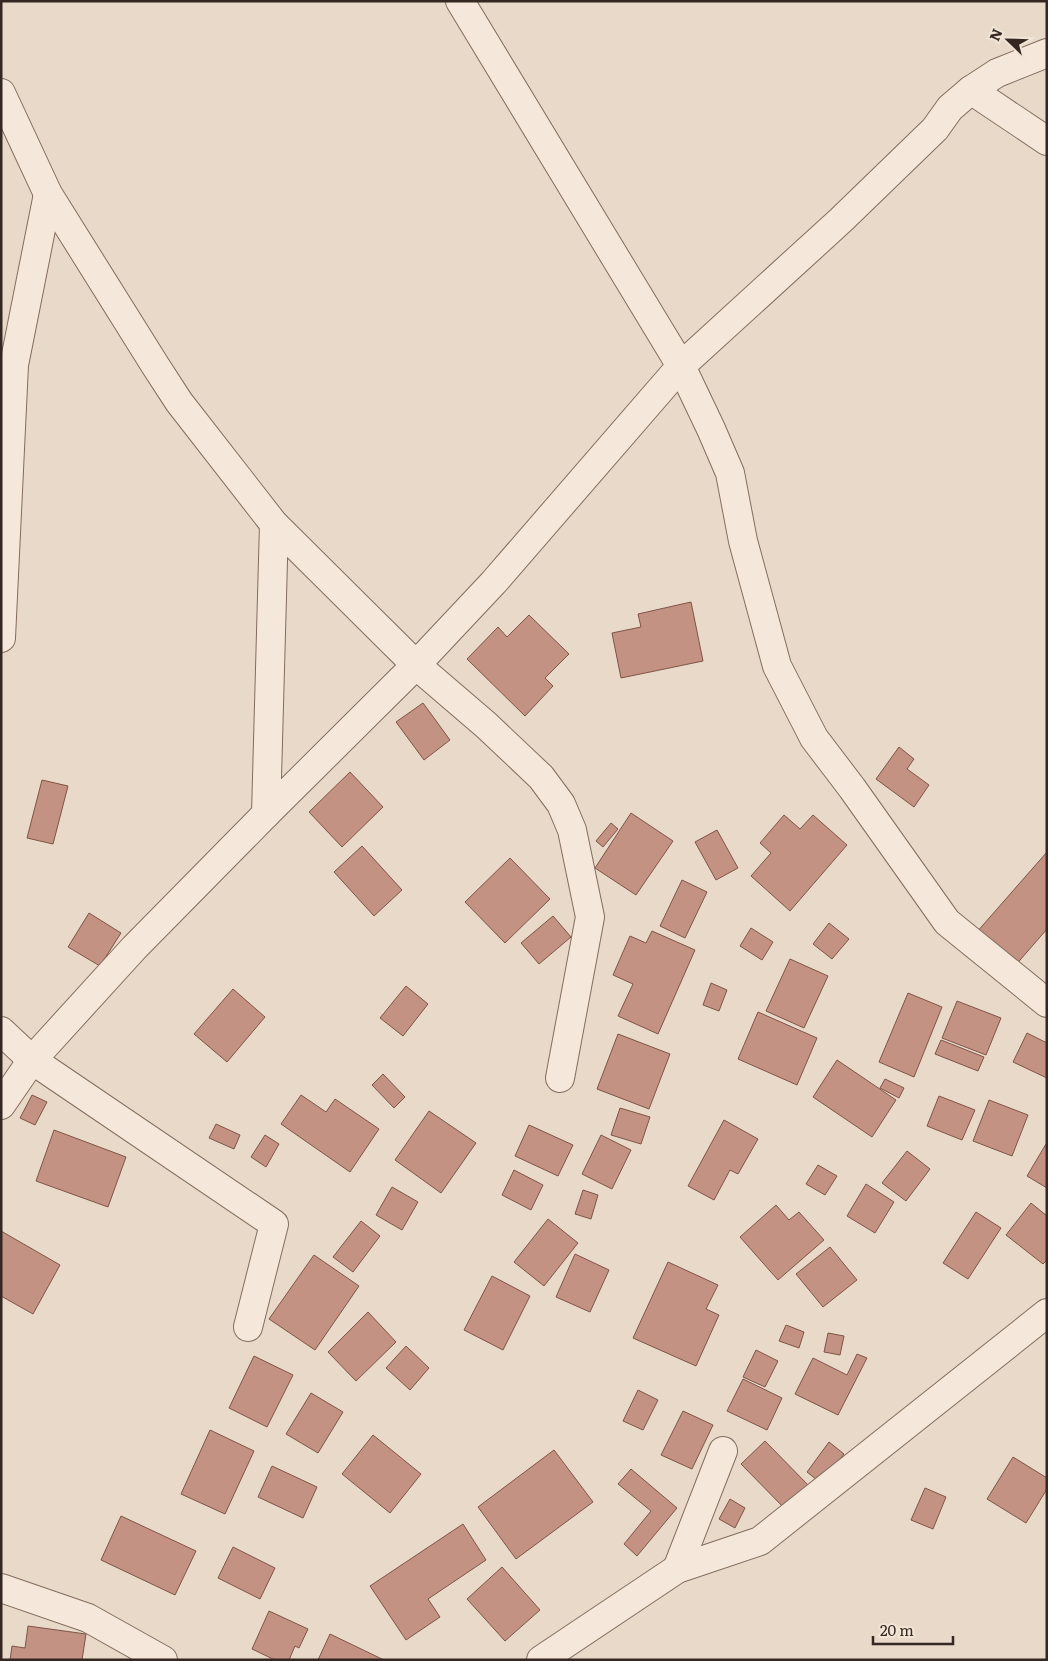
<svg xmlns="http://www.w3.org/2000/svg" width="1048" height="1661" viewBox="0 0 1048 1661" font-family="Literata,serif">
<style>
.building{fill:#c39282;stroke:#7f5448}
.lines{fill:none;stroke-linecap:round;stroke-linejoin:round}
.minor-casing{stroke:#836c5f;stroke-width:30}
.minor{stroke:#f5e8da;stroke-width:28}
</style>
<rect width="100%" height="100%" fill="#e9d9c8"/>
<g class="building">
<polygon points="691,602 703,661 621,678 612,633 641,627 638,614"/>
<polygon points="529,615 569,654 545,678 553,686 525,716 467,659 498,627 507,637"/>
<polygon points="423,703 450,740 424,760 396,722"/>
<polygon points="899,747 914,759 907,769 929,785 914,807 876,779"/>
<polygon points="350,772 383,807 342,847 309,812"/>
<polygon points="42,780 68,786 53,844 27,838"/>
<polygon points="631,813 673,841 636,895 595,868"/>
<polygon points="784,815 800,829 813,815 847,845 790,911 751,876 771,853 760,843"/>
<polygon points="611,823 618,829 603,847 596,841"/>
<polygon points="717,830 738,868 716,880 695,842"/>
<polygon points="362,846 402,890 374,916 334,872"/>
<polygon points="1047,852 1047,929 1014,967 976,933"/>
<polygon points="510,858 550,899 505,943 465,902"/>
<polygon points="682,880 707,892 685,938 660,926"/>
<polygon points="89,913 121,933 100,966 68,947"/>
<polygon points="553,916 571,937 539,964 521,943"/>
<polygon points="829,923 849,939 832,959 813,944"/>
<polygon points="751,928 773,942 762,960 740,946"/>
<polygon points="652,931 695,950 658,1034 618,1016 633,984 613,975 630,936 646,943"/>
<polygon points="790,959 828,976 804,1028 766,1011"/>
<polygon points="711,983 727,990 719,1011 703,1005"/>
<polygon points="406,986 428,1004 403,1036 380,1018"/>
<polygon points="233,989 265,1017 227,1062 194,1034"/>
<polygon points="908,993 942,1007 914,1077 879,1062"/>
<polygon points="957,1001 1001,1018 986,1055 942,1038"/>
<polygon points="758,1012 817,1038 797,1085 738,1059"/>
<polygon points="1027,1033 1047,1043 1047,1078 1013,1062"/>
<polygon points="618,1034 670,1054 649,1109 597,1089"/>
<polygon points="941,1040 984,1057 978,1071 935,1054"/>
<polygon points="837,1060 896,1100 872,1137 813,1097"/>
<polygon points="383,1074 405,1097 394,1108 372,1085"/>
<polygon points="885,1079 904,1088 899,1098 880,1088"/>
<polygon points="32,1095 47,1102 35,1125 20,1118"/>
<polygon points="301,1095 326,1112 335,1099 379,1129 350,1172 281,1124"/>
<polygon points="939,1096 975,1110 962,1140 927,1126"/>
<polygon points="989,1100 1028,1115 1012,1156 973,1141"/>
<polygon points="620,1108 650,1117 641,1144 611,1135"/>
<polygon points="429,1111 476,1143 441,1193 395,1160"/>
<polygon points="724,1120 758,1139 738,1174 730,1170 714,1200 688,1186"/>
<polygon points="216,1124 240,1135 234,1149 209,1138"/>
<polygon points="529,1125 573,1145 558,1176 515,1156"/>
<polygon points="54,1130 126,1157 108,1207 36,1181"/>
<polygon points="265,1135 279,1144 266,1167 251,1157"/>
<polygon points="601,1135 631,1150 612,1189 582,1174"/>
<polygon points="1046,1144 1047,1144 1047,1188 1027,1176"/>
<polygon points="907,1151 930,1169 906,1201 882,1183"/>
<polygon points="818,1165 837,1176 825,1195 806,1184"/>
<polygon points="514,1170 543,1185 531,1210 502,1195"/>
<polygon points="866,1184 894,1202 875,1233 847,1216"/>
<polygon points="392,1187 418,1202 402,1230 376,1215"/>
<polygon points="583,1190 598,1195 591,1219 575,1214"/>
<polygon points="1031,1203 1047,1216 1047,1260 1043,1264 1006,1235"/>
<polygon points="776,1205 789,1220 799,1212 824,1240 778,1280 740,1237"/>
<polygon points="976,1212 1001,1228 968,1279 943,1263"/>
<polygon points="548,1219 578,1243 544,1286 514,1262"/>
<polygon points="361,1221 380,1236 353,1272 333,1257"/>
<polygon points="1,1231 60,1265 33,1314 1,1296"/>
<polygon points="830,1247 857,1280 823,1307 796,1274"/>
<polygon points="575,1254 609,1270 590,1312 556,1297"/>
<polygon points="314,1255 359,1286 315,1350 269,1319"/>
<polygon points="668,1262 718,1285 706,1309 719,1315 696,1366 633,1338"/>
<polygon points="492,1276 530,1296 503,1350 464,1330"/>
<polygon points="368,1312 396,1342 356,1381 328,1352"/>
<polygon points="786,1325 804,1332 799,1348 779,1341"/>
<polygon points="828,1333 844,1336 840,1355 824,1352"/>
<polygon points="406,1346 429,1368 410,1390 386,1368"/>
<polygon points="756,1350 778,1361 765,1387 743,1377"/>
<polygon points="857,1354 867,1358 838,1415 795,1394 813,1358 847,1375"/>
<polygon points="254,1356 293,1375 267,1427 229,1408"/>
<polygon points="743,1379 782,1398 767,1430 727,1411"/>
<polygon points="638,1390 658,1400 643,1430 623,1421"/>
<polygon points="311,1393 343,1412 318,1453 286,1434"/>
<polygon points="683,1411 713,1425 692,1469 661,1455"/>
<polygon points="210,1430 254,1451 225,1514 181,1494"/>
<polygon points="373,1435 421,1474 390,1513 342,1474"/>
<polygon points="765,1441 812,1489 789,1513 741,1464"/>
<polygon points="829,1442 844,1454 822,1484 807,1472"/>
<polygon points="554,1450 593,1502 516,1559 478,1507"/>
<polygon points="1013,1457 1047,1478 1047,1489 1026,1523 987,1499"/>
<polygon points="272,1466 317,1487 303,1518 258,1497"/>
<polygon points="631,1469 677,1508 637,1556 624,1544 651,1511 618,1484"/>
<polygon points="925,1488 946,1497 933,1529 911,1520"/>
<polygon points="730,1499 745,1508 735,1528 719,1519"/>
<polygon points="121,1516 196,1551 175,1595 101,1560"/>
<polygon points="463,1524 486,1560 428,1599 440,1617 406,1640 370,1586"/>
<polygon points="233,1547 275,1568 260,1599 218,1578"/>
<polygon points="502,1567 540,1610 505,1641 467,1599"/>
<polygon points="269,1611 308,1629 299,1648 295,1646 289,1660 275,1660 252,1649"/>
<polygon points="28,1626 86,1634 82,1660 10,1660 12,1646 25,1648"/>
<polygon points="330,1634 384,1660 318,1660"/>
</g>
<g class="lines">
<defs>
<g id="minor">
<polyline points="460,1 681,366 711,429 730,473 743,541 777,666 814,738 852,788 947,922 1047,1003"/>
<polyline points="971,90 1047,141"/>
<polyline points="1,93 48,194 155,365 179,402 274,524 416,665 486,725 541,777 561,804 572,830 590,917 560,1078"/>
<polyline points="1,638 14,365 48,194"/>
<polyline points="266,814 274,524"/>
<polyline points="1,1031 32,1060 274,1224 248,1327"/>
<polyline points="1,1105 32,1060 134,948 266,814 416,665 494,582 681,366 841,220 935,129 950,108 971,90 997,73 1047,53"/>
<polyline points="677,1569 723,1451"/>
<polyline points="1,1588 88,1618 163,1660"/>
<polyline points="541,1660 677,1569 760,1541 1047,1313"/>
</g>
</defs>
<use href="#minor" class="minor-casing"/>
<use href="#minor" class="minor"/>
</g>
<rect width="1048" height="1661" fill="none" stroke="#352721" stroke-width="5"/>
<g transform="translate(1008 40) rotate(293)" stroke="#f1e5d6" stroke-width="4" paint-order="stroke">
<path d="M0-4L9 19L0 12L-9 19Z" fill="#352721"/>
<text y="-8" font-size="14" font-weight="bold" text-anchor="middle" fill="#352721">N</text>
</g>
<path d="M873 1636v8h80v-8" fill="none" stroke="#352721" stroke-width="2.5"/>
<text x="880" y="1636" font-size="15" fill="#352721" stroke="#f1e5d6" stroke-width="4" paint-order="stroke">20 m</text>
</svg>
